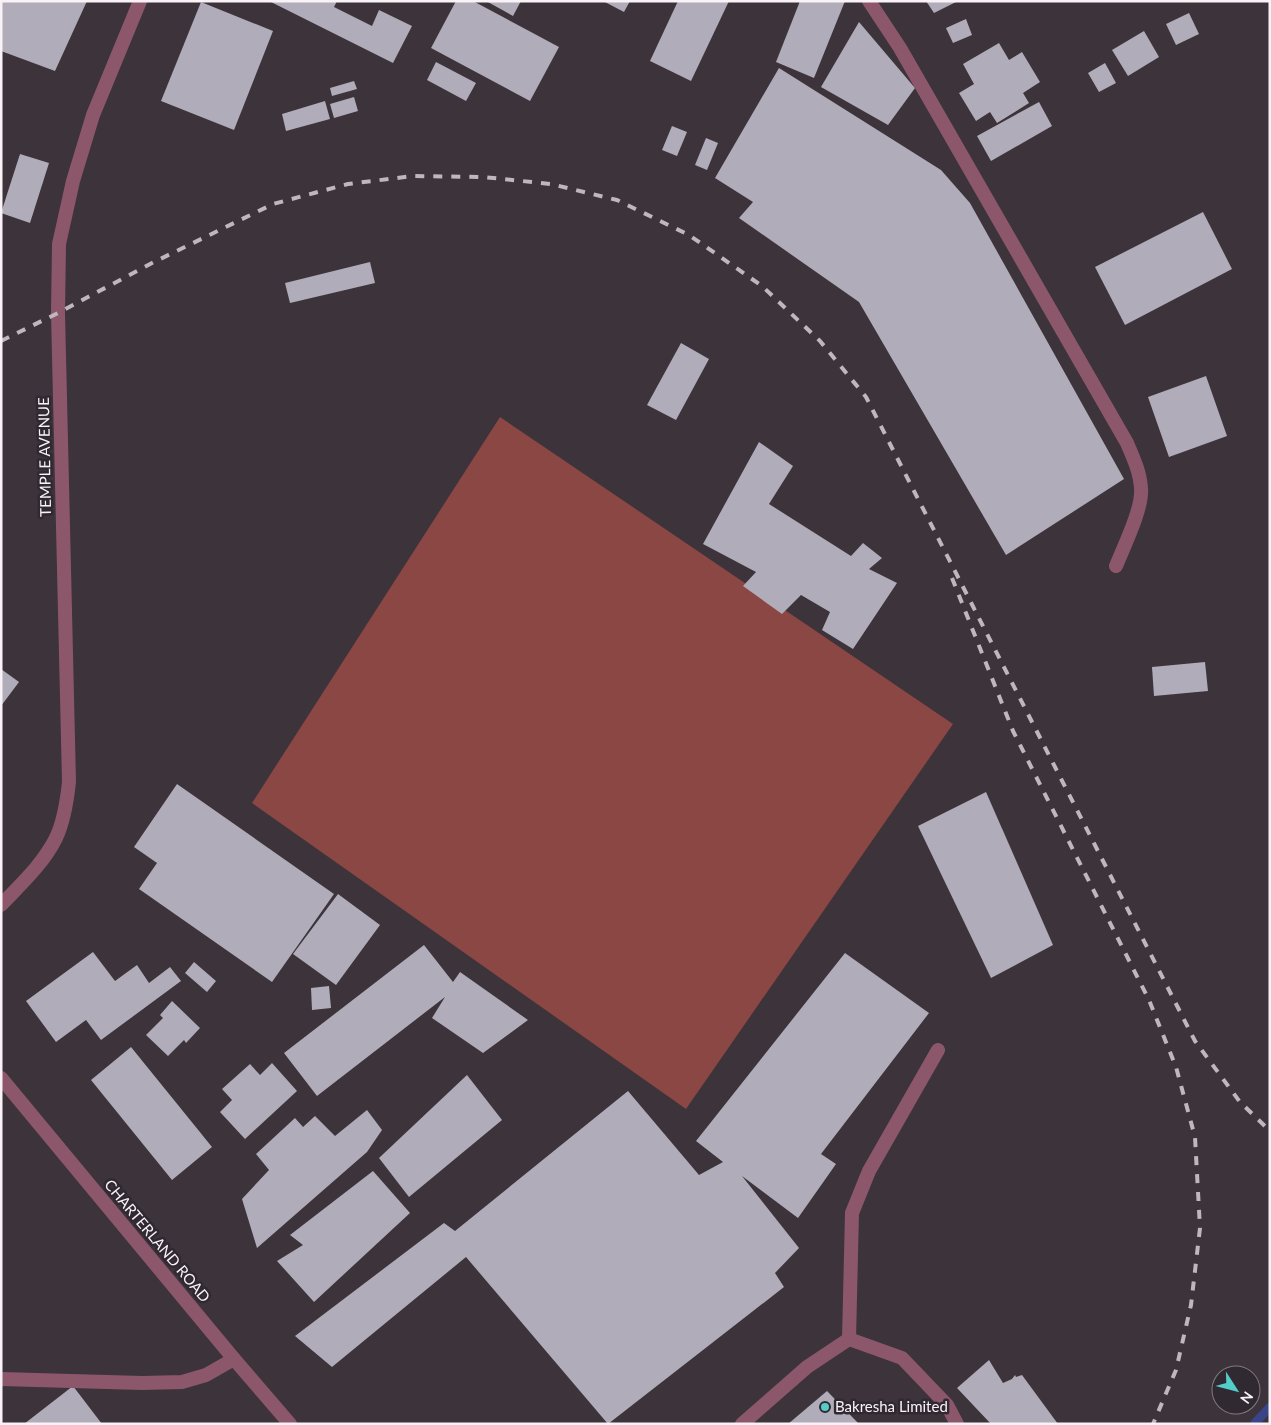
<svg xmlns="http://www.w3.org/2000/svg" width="1271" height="1425" viewBox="0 0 1271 1425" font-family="Lato,sans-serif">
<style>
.green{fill:#8a4744}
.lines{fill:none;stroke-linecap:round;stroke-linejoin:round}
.stream{stroke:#3a4486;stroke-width:9}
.building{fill:#b1acb9}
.service{stroke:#8d576b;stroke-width:14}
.tertiary{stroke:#8d576b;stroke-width:14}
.rail{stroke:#beb7bd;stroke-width:4;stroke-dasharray:9 9;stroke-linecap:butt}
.poi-dot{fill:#53cdca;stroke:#312931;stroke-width:2}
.labels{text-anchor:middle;stroke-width:5;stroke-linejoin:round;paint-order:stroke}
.street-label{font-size:15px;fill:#f9f3f8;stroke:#312931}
.poi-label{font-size:15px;fill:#f9f3f8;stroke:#312931;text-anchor:start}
</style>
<rect width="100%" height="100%" fill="#3c333b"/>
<polygon class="green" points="500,417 953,724 686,1109 252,803"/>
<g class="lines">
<polyline class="stream" points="1254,1424 1270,1407"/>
</g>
<g class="building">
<polygon points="1,1 87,1 55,71 1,51"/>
<polygon points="269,1 337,1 334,7 372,26 379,10 412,26 393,63"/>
<polygon points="456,1 473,1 559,47 530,101 431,48"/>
<polygon points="486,1 521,1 513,16"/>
<polygon points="603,1 630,1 624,12"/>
<polygon points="678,1 729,1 691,81 650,61"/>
<polygon points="800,1 845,1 814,78 776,62"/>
<polygon points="926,1 958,1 934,13"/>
<polygon points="201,2 273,31 234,130 161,101"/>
<polygon points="1189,13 1199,34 1176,45 1166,24"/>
<polygon points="966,19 972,35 953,43 946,28"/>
<polygon points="859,22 915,88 888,125 821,87"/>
<polygon points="1144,31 1159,57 1128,76 1112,50"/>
<polygon points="999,43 1009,60 1022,52 1040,82 1023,93 1029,103 997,123 990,112 976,121 959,93 974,84 963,64"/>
<polygon points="436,62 476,83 466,101 427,80"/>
<polygon points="1105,63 1116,83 1099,92 1088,73"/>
<polygon points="779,68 941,170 970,203 1124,479 1006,555 859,302 739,218 753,202 715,178"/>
<polygon points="354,81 357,89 332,96 330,88"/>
<polygon points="354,97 358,111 334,118 330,104"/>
<polygon points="325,101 330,119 286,131 282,114"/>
<polygon points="1039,102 1052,126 991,161 977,136"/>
<polygon points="672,126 687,132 677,156 662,150"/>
<polygon points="706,138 718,143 707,170 695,165"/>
<polygon points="20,154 49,163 30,223 1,213"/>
<polygon points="1203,212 1232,269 1125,325 1095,267"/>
<polygon points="370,262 375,283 290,303 285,283"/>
<polygon points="681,343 709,359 676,420 647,405"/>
<polygon points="1206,376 1227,436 1169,457 1148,397"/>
<polygon points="759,442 793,466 769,504 851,556 863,543 882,558 869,569 897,583 853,649 822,630 830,612 801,595 782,614 743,586 756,572 703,544"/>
<polygon points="1205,662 1208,691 1154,696 1152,667"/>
<polygon points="1,669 19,682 1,706"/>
<polygon points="177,784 334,894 272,982 139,889 157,863 134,847"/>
<polygon points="986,792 1053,945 991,978 918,826"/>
<polygon points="338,894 380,925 336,985 293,954"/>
<polygon points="424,945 453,982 460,972 528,1020 483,1053 432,1018 445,997 317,1096 284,1053"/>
<polygon points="93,952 115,981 137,965 149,983 170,967 181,981 101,1040 86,1020 56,1042 26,1001"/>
<polygon points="845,953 929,1013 821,1154 836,1164 798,1218 742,1176 799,1248 775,1273 784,1287 608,1424 466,1257 332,1367 295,1336 444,1223 455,1231 628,1091 699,1175 723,1162 696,1141"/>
<polygon points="194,962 216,981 207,992 185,973"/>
<polygon points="329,986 331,1008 312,1010 311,988"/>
<polygon points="172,1001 200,1028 186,1043 184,1040 168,1056 146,1035 163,1018 160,1015"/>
<polygon points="131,1047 212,1147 172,1180 91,1080"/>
<polygon points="272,1063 297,1091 245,1139 220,1112 232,1100 222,1089 250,1064 260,1075"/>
<polygon points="467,1075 502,1120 409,1197 379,1158"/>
<polygon points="367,1110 382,1130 367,1152 257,1248 242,1199 269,1170 256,1154 295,1118 303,1127 315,1116 335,1136"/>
<polygon points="373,1171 410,1213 314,1302 277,1261 303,1245 290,1235"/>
<polygon points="989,1360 1003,1383 1012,1379 1015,1375 1016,1377 1022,1375 1058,1424 991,1424 957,1388"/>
<polygon points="73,1386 102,1424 24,1424"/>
<polygon points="827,1391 859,1424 788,1424"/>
</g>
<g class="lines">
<g class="service">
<path d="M869,1L900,48L1127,443C1133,457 1140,472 1141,488C1143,508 1124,546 1116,566"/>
<polyline points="849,1339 852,1213 869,1171 938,1050"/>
<polyline points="1,1379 142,1383 182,1382 206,1375 234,1359"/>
<polyline points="742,1424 807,1367 849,1339 902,1358 947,1405 957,1424"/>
</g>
<g class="tertiary">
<path d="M1,905C21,884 43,864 56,838C64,821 67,801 69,782L58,313L59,244L73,181L93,115L140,1"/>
<polyline points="1,1078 234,1359 290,1424"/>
</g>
<g class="rail">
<polyline points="1,341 58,313 152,263 273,204 348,184 413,176 483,177 551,184 617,200 689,235 762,286 820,341 866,397 1195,1041 1240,1102 1270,1131"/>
<polyline points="952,578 1013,731 1149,1000 1176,1067 1195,1137 1200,1228 1191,1305 1176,1370 1153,1424"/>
</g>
</g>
<circle class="poi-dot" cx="825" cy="1407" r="5"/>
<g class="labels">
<g class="street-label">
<text transform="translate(45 457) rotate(-91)" y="5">TEMPLE AVENUE</text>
<text transform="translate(157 1241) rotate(50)" y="5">CHARTERLAND ROAD</text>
</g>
<g class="poi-label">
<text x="835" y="1412">Bakresha Limited</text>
</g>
</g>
<rect width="1271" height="1425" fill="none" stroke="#f9f3f8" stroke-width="5"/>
<g transform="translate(1236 1390) rotate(126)"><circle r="24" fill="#312931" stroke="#817a81"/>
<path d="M0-4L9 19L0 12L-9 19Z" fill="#53cdca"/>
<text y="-8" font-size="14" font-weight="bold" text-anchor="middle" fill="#f9f3f8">N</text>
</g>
</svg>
